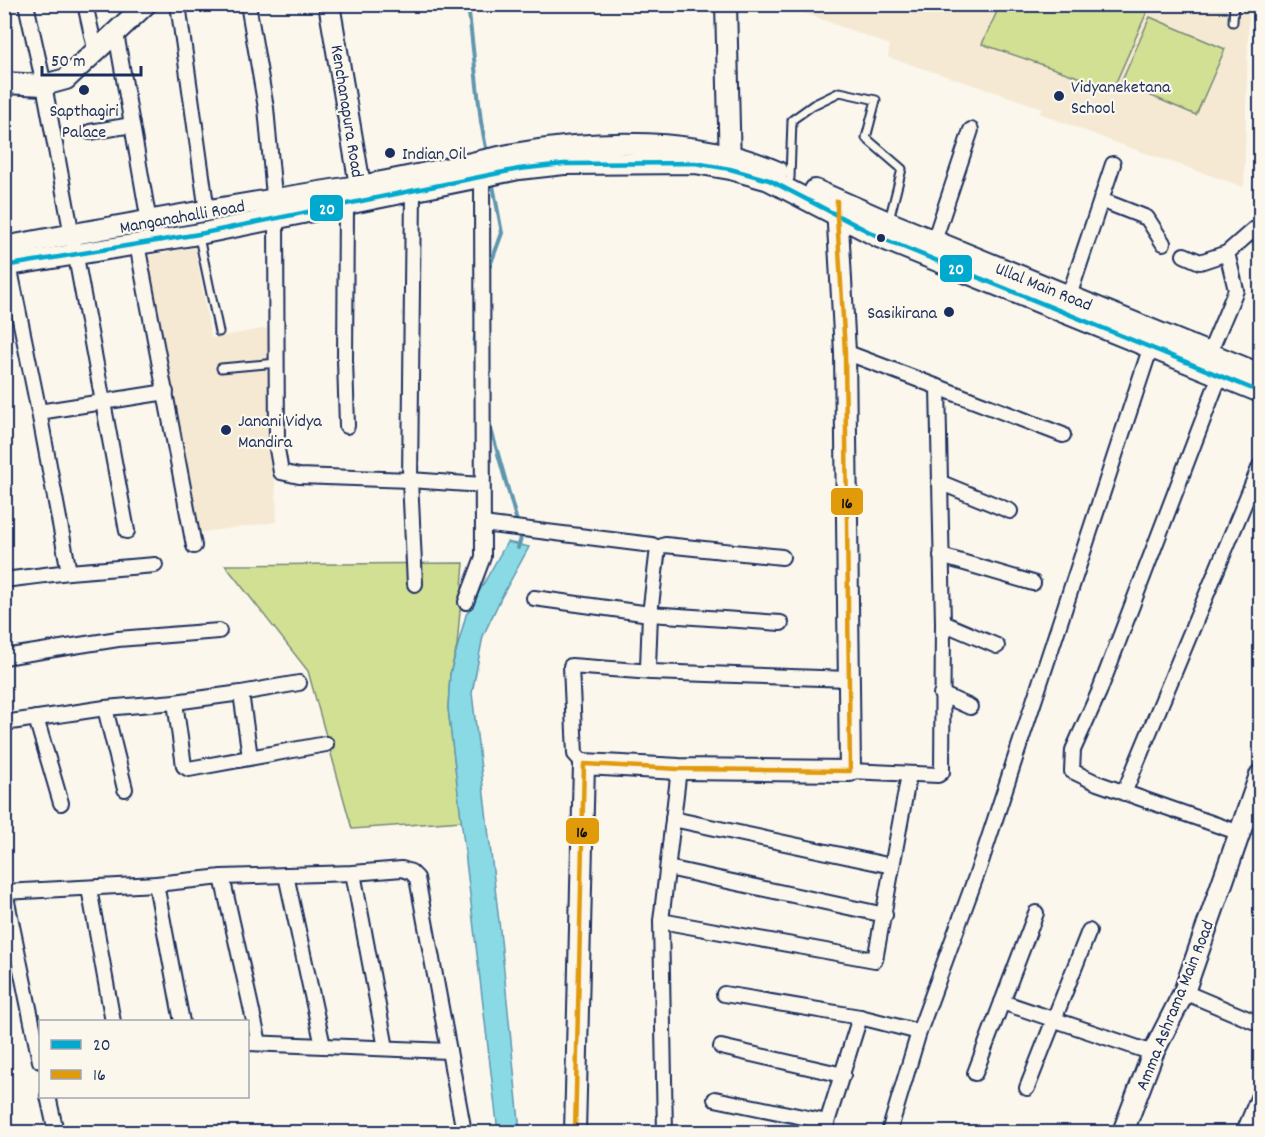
<svg xmlns="http://www.w3.org/2000/svg" width="1265" height="1137" viewBox="0 0 1265 1137" font-family="Dekko,sans-serif">
<style>
.built{fill:#f5e9d3}
.green{fill:#d2e093;stroke:#768878;stroke-width:1.5}
.water{fill:#8adae5;stroke:#5e96af;stroke-width:1.5}
.lines{fill:none;stroke-linecap:round;stroke-linejoin:round}
.stream{stroke:#5e96af;stroke-width:4}
.lane-casing{stroke:#1b2f5e;stroke-width:11}
.street-casing{stroke:#1b2f5e;stroke-width:18}
.secondary-casing{stroke:#1b2f5e;stroke-width:24}
.lane{stroke:#fbf7ec;stroke-width:7}
.street{stroke:#fbf7ec;stroke-width:14}
.secondary{stroke:#fbf7ec;stroke-width:20}
.bus-1-casing{stroke:#fbf7ec;stroke-width:9}
.bus-2-casing{stroke:#fbf7ec;stroke-width:9}
.bus-1{stroke:#00a9ce;stroke-width:4.5}
.bus-2{stroke:#e19a09;stroke-width:4.5}
.poi-dot{fill:#1b2f5e;stroke:#fbf7ec;stroke-width:2}
.labels{text-anchor:middle;stroke-width:4.5;stroke-linejoin:round;paint-order:stroke}
.poi-label{font-size:18px;fill:#1b2f5e;stroke:#fbf7ec;text-anchor:start}
.street-label{font-size:18px;fill:#1b2f5e;stroke:#fbf7ec}
.line-badge{stroke:#fbf7ec;stroke-width:2}
.badge-label{font-size:16px;text-anchor:middle;font-weight:bold;fill:#fff}
.pale-badge-label{font-size:16px;text-anchor:middle;font-weight:bold;fill:#111}
</style>
<rect width="100%" height="100%" fill="#fbf7ec"/>
<filter id="ink" filterUnits="userSpaceOnUse"><feTurbulence type="fractalNoise" baseFrequency=".0167" numOctaves="2"/><feDisplacementMap in="SourceGraphic" scale="12" xChannelSelector="R" yChannelSelector="G"/><feConvolveMatrix kernelMatrix="1 2 1 2 8 2 1 2 1" color-interpolation-filters="sRGB"/></filter>
<g filter="url(#ink)">
<g class="built">
<polygon points="783,5 1249,5 1244,187 1119,144 1039,113 1043,108 888,57 890,45"/>
<polygon points="195,247 211,338 269,328 277,522 196,533 147,256"/>
</g>
<g class="green">
<polygon points="1000,5 1000,4 1150,5 1113,89 982,44"/>
<polygon points="1150,17 1225,49 1196,115 1121,83"/>
<polygon points="464,563 457,646 450,674 448,708 462,821 352,829 308,671 225,565"/>
</g>
<polygon class="water" points="507,542 529,547 501,598 483,636 472,693 500,930 520,1132 498,1132 448,708 450,674 466,615"/>
<g class="lines">
<g class="stream">
<polyline points="468,4 481,122 487,153"/>
<polyline points="487,274 502,233 492,180"/>
<polyline points="474,345 476,328"/>
<polyline points="489,422 518,525"/>
<polyline points="518,548 521,538 520,533"/>
</g>
<defs>
<g id="lane">
<polyline points="1233,22 1234,4"/>
<polyline points="790,178 792,120 813,105 840,92 876,100 866,138 902,169 889,220"/>
<polyline points="199,237 219,332"/>
<polyline points="221,368 277,363"/>
</g>
<g id="street">
<polyline points="26,4 44,85 127,531"/>
<polyline points="85,4 96,53"/>
<polyline points="178,4 207,212"/>
<polyline points="248,4 266,108 276,218 277,449 281,472 299,476 410,480 482,485"/>
<polyline points="116,33 149,222"/>
<polyline points="90,132 132,125"/>
<polyline points="413,191 410,480 415,584"/>
<polyline points="1101,200 1147,218 1163,243"/>
<polyline points="346,206 345,360 347,426"/>
<polyline points="934,241 971,130"/>
<polyline points="137,244 194,546"/>
<polyline points="1184,255 1200,262 1227,253"/>
<polyline points="9,265 39,412 69,572"/>
<polyline points="1069,296 1113,164"/>
<polyline points="845,352 938,387 943,623 942,772 938,775 850,771"/>
<polyline points="1209,354 1236,290 1227,253 1253,230 1260,228"/>
<polyline points="1220,375 1099,692 1073,750 1072,771 1097,783 1240,833"/>
<polyline points="938,387 1063,435"/>
<polyline points="39,412 166,392"/>
<polyline points="939,482 1010,511"/>
<polyline points="483,524 652,545 658,548 665,545 782,557"/>
<polyline points="658,548 650,614 648,667 651,672 849,679"/>
<polyline points="941,556 1033,583"/>
<polyline points="4,580 69,572 155,565"/>
<polyline points="534,598 650,614 781,623"/>
<polyline points="466,602 483,557 482,176"/>
<polyline points="943,623 997,646"/>
<polyline points="4,657 118,639 219,631"/>
<polyline points="241,693 299,683"/>
<polyline points="941,694 970,707"/>
<polyline points="175,702 184,766 189,769 326,744"/>
<polyline points="105,708 125,789"/>
<polyline points="36,718 61,803"/>
<polyline points="4,723 105,708 175,702 241,693 250,757"/>
<polyline points="584,764 575,754 571,666 652,672"/>
<polyline points="1124,793 1260,466"/>
<polyline points="673,819 892,866"/>
<polyline points="668,868 885,915"/>
<polyline points="353,873 386,1048"/>
<polyline points="286,875 323,1046"/>
<polyline points="222,877 259,1043"/>
<polyline points="156,884 182,1022"/>
<polyline points="89,888 113,1022"/>
<polyline points="4,892 156,884 222,877 353,873 402,869 411,872 417,878 464,1132"/>
<polyline points="5,892 40,1061"/>
<polyline points="661,921 875,960 909,774"/>
<polyline points="1184,992 1260,1024"/>
<polyline points="724,994 860,1017 919,1032"/>
<polyline points="1002,1002 1153,1053"/>
<polyline points="248,1043 449,1051"/>
<polyline points="721,1047 843,1075"/>
<polyline points="975,1073 1036,913"/>
<polyline points="1027,1088 1089,931"/>
<polyline points="48,1096 56,1132"/>
<polyline points="715,1099 827,1122"/>
<polyline points="665,1132 661,921 679,769"/>
<polyline points="824,1132 860,1017"/>
<polyline points="889,1132 919,1032 978,871 1153,340"/>
<polyline points="1244,1132 1260,1093"/>
</g>
<g id="secondary">
<polyline points="329,4 362,197"/>
<polyline points="726,4 730,167"/>
<polyline points="4,83 44,85 66,79 146,4"/>
<polyline points="815,190 888,222 1260,374"/>
<path d="M4,247C122,225 240,204 358,186C411,178 462,164 514,154C599,139 699,137 778,172"/>
<polyline points="4,266 199,234 519,169 564,164 695,163 730,169 769,180 881,238 1260,392"/>
<polyline points="575,1132 584,764 679,769 850,771 845,352 837,207"/>
<polyline points="1123,1132 1153,1053 1184,992 1260,775"/>
</g>
</defs>
<use href="#lane" class="lane-casing"/>
<use href="#street" class="street-casing"/>
<use href="#secondary" class="secondary-casing"/>
<use href="#lane" class="lane"/>
<use href="#street" class="street"/>
<use href="#secondary" class="secondary"/>
<defs>
<polyline id="bus-1" points="4,266 199,234 519,169 564,164 695,163 730,169 769,180 881,238 1260,392"/>
<polyline id="bus-2" points="575,1132 584,764 679,769 850,771 845,352 837,216 837,201"/>
</defs>
<use href="#bus-1" class="bus-1-casing"/>
<use href="#bus-2" class="bus-2-casing"/>
<use href="#bus-1" class="bus-1"/>
<use href="#bus-2" class="bus-2"/>
</g>
</g>
<g class="poi-dot">
<circle cx="84" cy="90" r="6"/>
<circle cx="1059" cy="96" r="6"/>
<circle cx="390" cy="153" r="6"/>
<circle cx="881" cy="238" r="5"/>
<circle cx="949" cy="312" r="6"/>
<circle cx="226" cy="430" r="6"/>
</g>
<g class="labels">
<g class="poi-label">
<text x="1071" y="92">Vidyaneketana<tspan x="1071" dy="21">School</tspan></text>
<text x="84" y="116" text-anchor="middle">Sapthagiri<tspan x="84" dy="21">Palace</tspan></text>
<text x="402" y="159">Indian Oil</text>
<text x="937" y="318" text-anchor="end">Sasikirana</text>
<text x="238" y="426">Janani Vidya<tspan x="238" dy="21">Mandira</tspan></text>
</g>
<g class="street-label">
<text transform="translate(348 111) rotate(81)" y="6">Kenchanapura Road</text>
<text transform="translate(182 216) rotate(-10)" y="6">Manganahalli Road</text>
<text transform="translate(1044 286) rotate(22)" y="6">Ullal Main Road</text>
<text transform="translate(1174 1005) rotate(-68)" y="6">Amma Ashrama Main Road</text>
</g>
</g>
<g class="line-badge">
<rect x="309" y="194" width="35" height="28" rx="6" fill="#00a9ce"/>
<rect x="939" y="254" width="34" height="29" rx="6" fill="#00a9ce"/>
<rect x="830" y="487" width="34" height="29" rx="6" fill="#e19a09"/>
<rect x="565" y="817" width="35" height="28" rx="6" fill="#e19a09"/>
</g>
<g class="badge-label">
<text x="327" y="214">20</text>
<text x="956" y="274">20</text>
</g>
<g class="pale-badge-label">
<text x="847" y="508">16</text>
<text x="582" y="837">16</text>
</g>
<rect width="1265" height="1137" fill="none" stroke="#fbf7ec" stroke-width="24"/>
<rect x="12" y="12" width="1241" height="1113" fill="none" stroke="#1b2f5e" stroke-width="2" filter="url(#ink)"/>
<rect x="39" y="1020" width="210" height="78" fill="#fbf7ec" stroke="#a1a7b3" stroke-width="1.5"/>
<rect x="51" y="1040" width="30" height="9" fill="#00a9ce" stroke="#a1a7b3" stroke-width="1.5"/>
<text x="93" y="1050" font-size="18" fill="#1b2f5e">20</text>
<rect x="51" y="1070" width="30" height="9" fill="#e19a09" stroke="#a1a7b3" stroke-width="1.5"/>
<text x="93" y="1080" font-size="18" fill="#1b2f5e">16</text>
<path d="M42 66v9h99v-9" fill="none" stroke="#1b2f5e" stroke-width="3"/>
<text x="51" y="66" font-size="18" fill="#1b2f5e" stroke="#fbf7ec" stroke-width="4.5" paint-order="stroke">50 m</text>
</svg>
